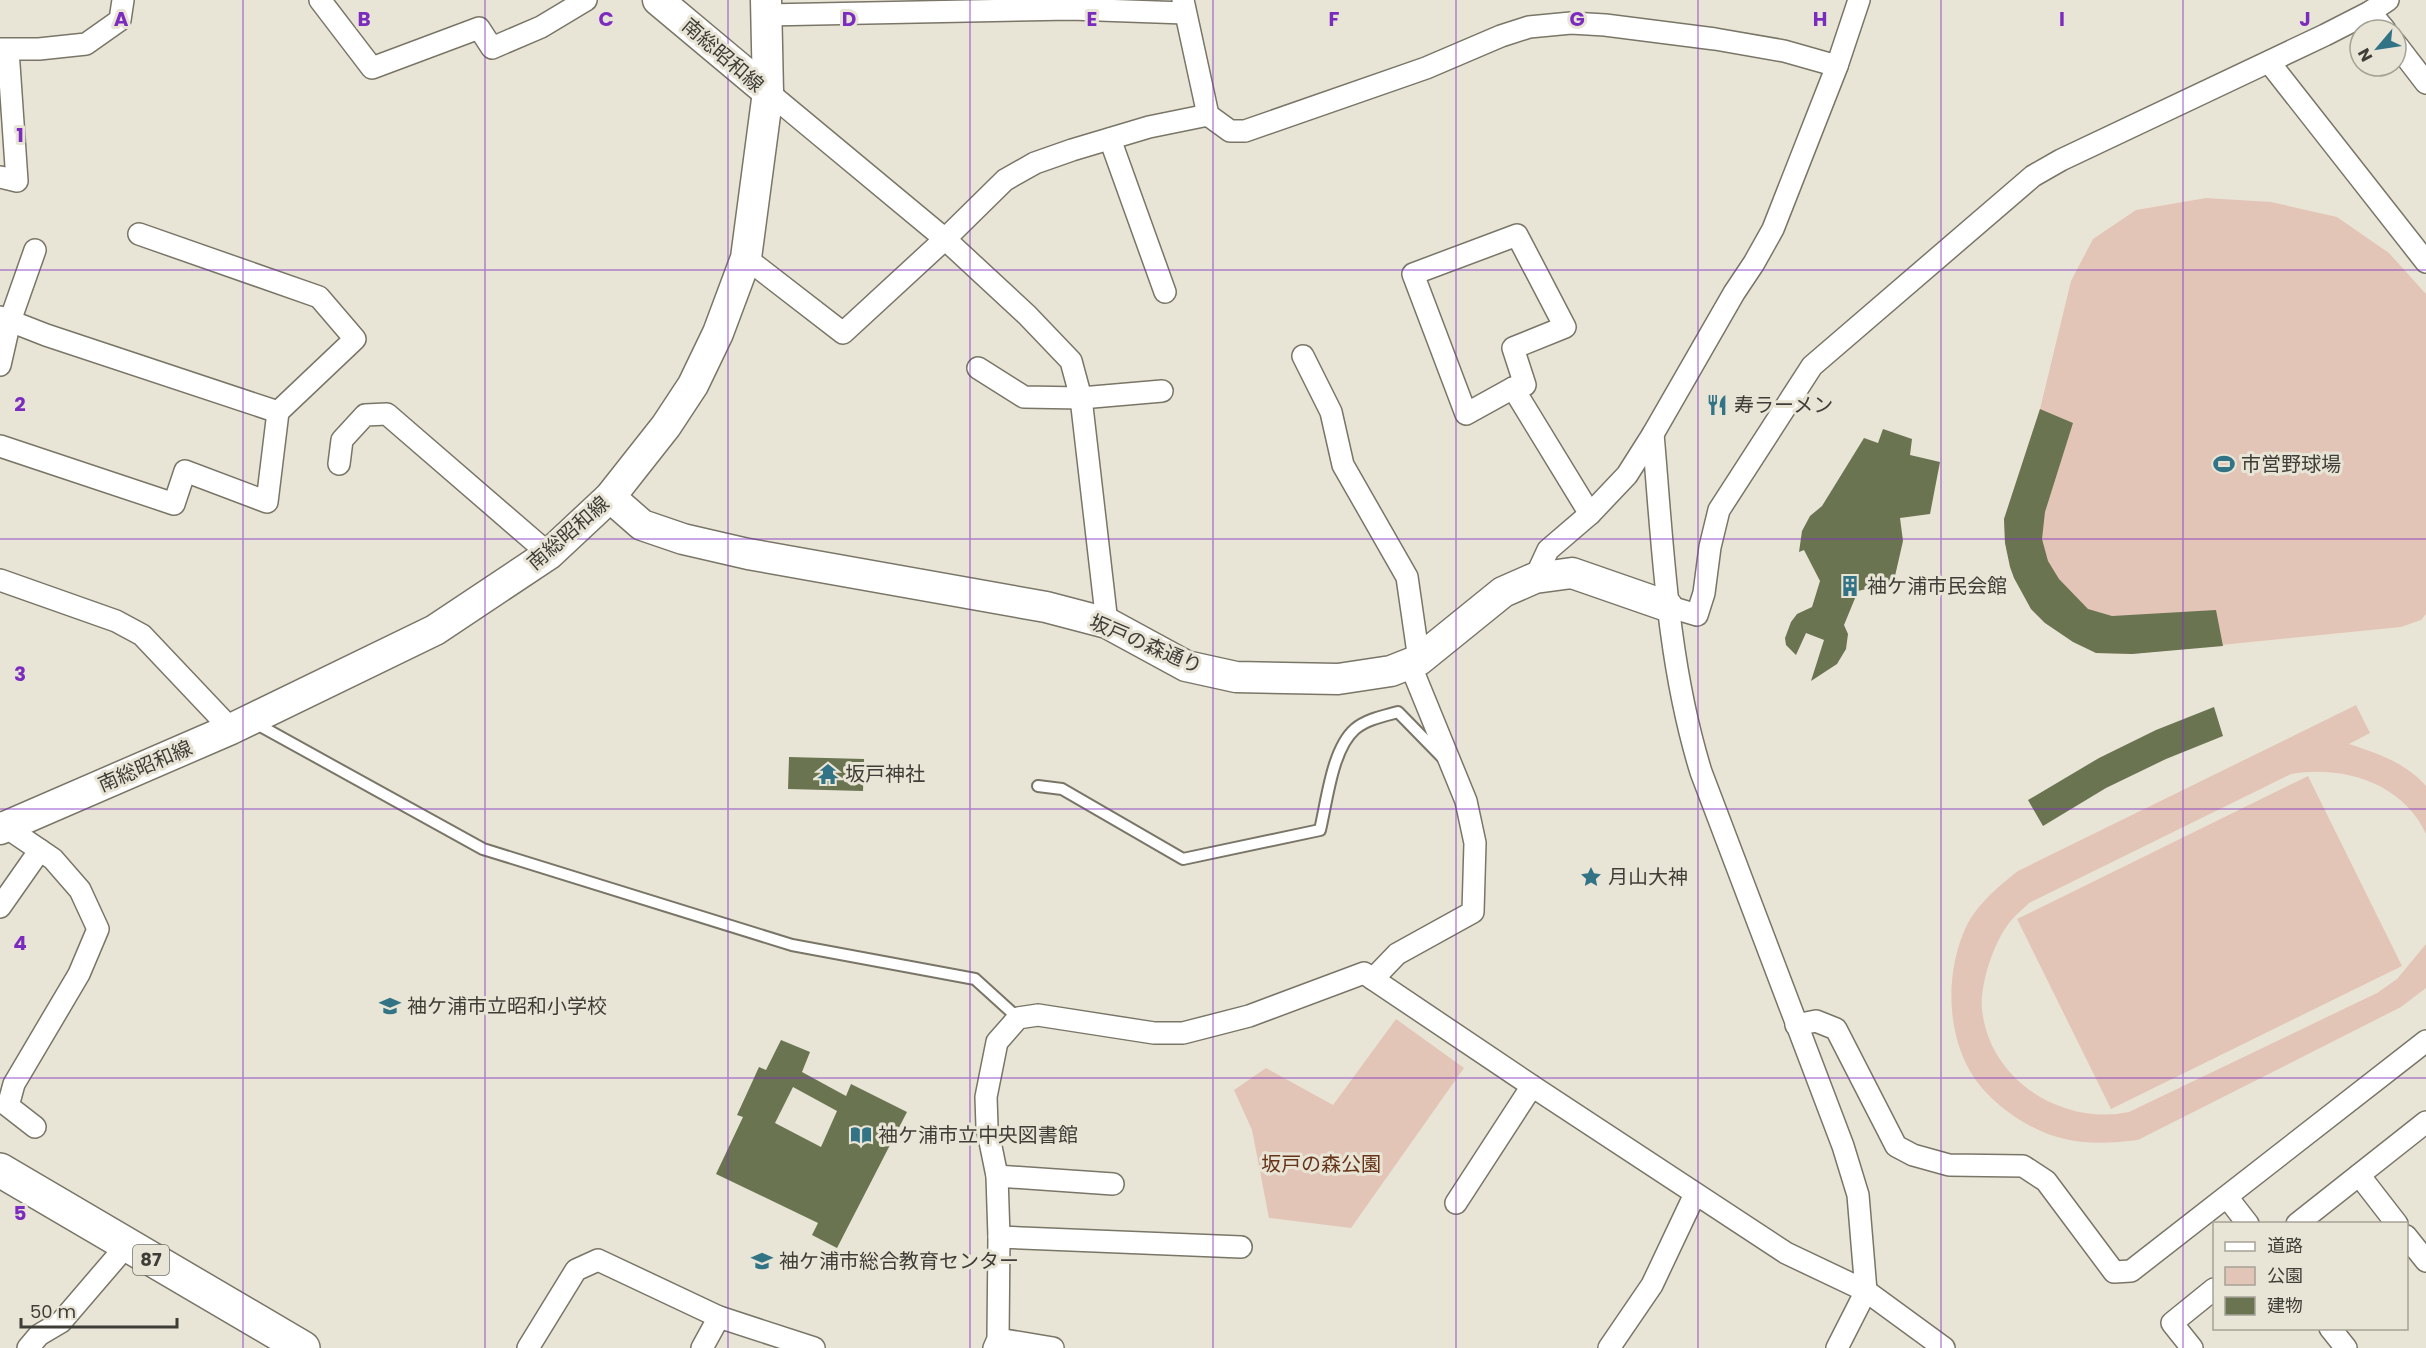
<svg xmlns="http://www.w3.org/2000/svg" width="2426" height="1348" viewBox="0 0 2426 1348" font-family="Poppins,'Noto Sans JP',sans-serif">
<style>
.green{fill:#e3c5b8}
.building{fill:#6a7451;fill-rule:evenodd}
.lines{fill:none;stroke-linecap:round;stroke-linejoin:round}
.lane-casing{stroke:#797567;stroke-width:14}
.street-casing{stroke:#797567;stroke-width:24}
.secondary-casing{stroke:#797567;stroke-width:33}
.primary-casing{stroke:#797567;stroke-width:36}
.lane{stroke:#fff;stroke-width:10}
.street{stroke:#fff;stroke-width:21}
.secondary{stroke:#fff;stroke-width:30}
.primary{stroke:#fff;stroke-width:33}
.grid{fill:none;stroke:#7b2cbf;stroke-width:1.5;stroke-opacity:0.55}
.labels{text-anchor:middle;stroke-width:6;stroke-linejoin:round;paint-order:stroke}
.shield{fill:#e9e5d6;stroke:#716f67;stroke-width:1.5}
.shield-label{font-size:18px;font-weight:bold;fill:#3e3d37}
.street-label{font-size:20px;fill:#3e3d37;stroke:#e9e5d6}
.poi-label{font-size:20px;fill:#3e3d37;stroke:#e9e5d6;text-anchor:start}
.park-label{font-size:20px;fill:#67341a;stroke:#e9e5d6}
.grid-label{font-size:20px;text-anchor:middle;font-weight:bold;fill:#7b2cbf;stroke:#e9e5d6;stroke-width:6;stroke-linejoin:round;paint-order:stroke}
</style>
<rect width="100%" height="100%" fill="#e9e5d6"/>
<g class="green">
<polygon points="2206,198 2271,202 2337,217 2389,253 2426,294 2426,614 2421,620 2401,627 2132,654 2096,653 2045,623 2031,609 2014,578 2005,543 2004,519 2040,409 2071,281 2093,239 2136,210"/>
<path d="M2356,705L2370,733L2349,744C2377,753 2406,763 2426,786V834C2403,783 2343,765 2291,774L2029,903C2022,910 2013,917 2007,926C1993,945 1980,985 1982,1009C1989,1080 2062,1126 2129,1112L2377,993L2397,979L2426,944V988L2401,1007L2138,1140C2113,1143 2086,1145 2061,1138C2029,1130 1991,1104 1973,1076C1946,1034 1945,972 1966,927C1977,904 1999,886 2018,871Z"/>
<polygon points="2308,776 2402,966 2111,1109 2017,919"/>
<polygon points="1396,1019 1464,1068 1351,1228 1269,1218 1252,1130 1234,1090 1266,1068 1333,1105"/>
</g>
<g class="building">
<polygon points="2040,409 2073,423 2045,512 2042,539 2048,561 2059,579 2088,609 2112,616 2216,610 2223,646 2132,654 2096,653 2073,642 2045,623 2031,609 2014,578 2010,567 2005,543 2004,519"/>
<polygon points="1883,429 1912,439 1910,455 1940,462 1930,514 1900,518 1903,541 1895,576 1887,584 1858,591 1844,625 1848,634 1846,649 1837,664 1811,681 1824,640 1806,633 1796,655 1786,645 1785,638 1791,622 1797,614 1812,607 1820,581 1804,550 1799,552 1802,531 1810,516 1822,506 1864,438 1878,443"/>
<polygon points="2214,707 2223,736 2166,759 2106,788 2043,826 2028,800 2099,758 2156,730"/>
<polygon points="789,757 864,759 863,791 788,789"/>
<path d="M781,1040L810,1052L802,1072L846,1096L851,1084L907,1112L837,1248L812,1235L818,1223L716,1174L743,1117L737,1115L759,1067L766,1070ZM793,1087L837,1111L821,1147L775,1123Z"/>
</g>
<g class="lines">
<defs>
<g id="lane">
<polyline points="255,723 483,849 792,945 975,979 1018,1018"/>
<path d="M1038,786L1062,789L1183,859L1320,830C1327,801 1332,749 1355,729C1367,719 1384,716 1398,712L1442,757"/>
</g>
<g id="street">
<polyline points="320,0 372,68 479,28 492,48 541,27 586,0"/>
<polyline points="1183,0 1208,115 1230,131 1245,131 1426,68 1501,36 1529,27 1571,23 1605,25 1715,39 1784,51 1837,66"/>
<polyline points="2370,12 2385,30"/>
<polyline points="766,15 1071,9 1185,13"/>
<polyline points="2396,44 2426,83"/>
<polyline points="0,49 39,49 86,44 120,20 123,0"/>
<polyline points="2269,62 2426,262"/>
<polyline points="768,92 945,239 1027,315 1071,361 1081,398 1107,623"/>
<polyline points="1110,139 1165,292"/>
<polyline points="0,177 17,181 8,50"/>
<polygon points="1517,235 1565,327 1513,348 1525,385 1513,388 1466,414 1413,274"/>
<polyline points="746,258 843,333 945,239 1005,180 1035,163 1072,150 1149,127 1208,115"/>
<polyline points="0,317 46,335 278,412"/>
<polyline points="1303,356 1331,412 1343,465 1407,577 1419,660"/>
<polyline points="0,365 10,321 35,250"/>
<polyline points="978,368 1024,397 1081,398 1162,391"/>
<polyline points="1513,388 1590,514"/>
<path d="M1653,434C1663,548 1667,662 1701,772L1843,1146L1858,1195L1866,1291L1837,1348"/>
<polyline points="0,446 174,504 185,471 267,502 278,412 355,339 319,297 139,234"/>
<polyline points="339,464 342,440 365,415 387,414 549,554"/>
<polyline points="1535,578 1548,550 1590,514 1627,475 1653,434 1734,293 1754,263 1773,229 1837,66 1859,0"/>
<polyline points="0,580 116,621 142,635 231,729"/>
<polyline points="1667,606 1697,615 1704,593 1710,547 1719,510 1812,366 2033,176 2061,160 2325,35 2370,12 2388,0"/>
<polyline points="0,823 53,859 80,890 98,929 79,974 14,1084 8,1106 35,1127"/>
<polyline points="0,907 40,850"/>
<polyline points="1373,979 1397,954 1473,912 1475,843 1466,801 1410,664"/>
<polyline points="1796,1025 1816,1021 1836,1029 1896,1146 1913,1155 1949,1165 2023,1166 2046,1181 2114,1272 2131,1271 2426,1041"/>
<polyline points="2359,1175 2397,1224"/>
<polyline points="997,1176 1113,1184"/>
<polyline points="2227,1197 2248,1224"/>
<polyline points="1456,1203 1532,1086 1786,1253 1866,1291 1944,1348"/>
<polyline points="2297,1224 2426,1122"/>
<polyline points="2406,1236 2426,1261"/>
<polyline points="999,1237 1241,1247"/>
<polyline points="2330,1328 2346,1348"/>
<polyline points="998,1339 1053,1348"/>
<polyline points="28,1348 39,1335 61,1322 127,1245"/>
<polyline points="528,1348 576,1270 598,1260 719,1317 814,1348"/>
<polyline points="702,1348 719,1317"/>
<polyline points="994,1348 998,1339 999,1237 997,1176 987,1127 986,1097 997,1042 1018,1018 1038,1015 1154,1033 1183,1033 1249,1016 1364,973 1532,1086"/>
<polyline points="1609,1348 1652,1285 1695,1194"/>
<polyline points="2192,1348 2172,1323 2214,1289"/>
</g>
<g id="secondary">
<polyline points="658,0 768,92"/>
<polyline points="610,497 642,525 683,539 748,554 1046,607 1107,623 1186,666 1236,677 1338,679 1391,671 1419,660 1503,592 1535,578 1572,573 1667,606"/>
<polyline points="0,829 231,729 435,630 549,554 610,497 666,426 693,385 718,333 746,258 768,92 766,0"/>
</g>
<polyline id="primary" points="0,1170 303,1348"/>
</defs>
<use href="#lane" class="lane-casing"/>
<use href="#street" class="street-casing"/>
<use href="#secondary" class="secondary-casing"/>
<use href="#primary" class="primary-casing"/>
<use href="#lane" class="lane"/>
<use href="#street" class="street"/>
<use href="#secondary" class="secondary"/>
<use href="#primary" class="primary"/>
</g>
<path class="grid" d="M243,0V1348M485,0V1348M728,0V1348M970,0V1348M1213,0V1348M1456,0V1348M1698,0V1348M1941,0V1348M2183,0V1348M0,270H2426M0,539H2426M0,809H2426M0,1078H2426"/>
<defs>
<symbol id="restaurant-bare" viewBox="-9 -9 18 18"><path d="M-5-6h1v4h1v-4h1v4h1v-4h1v5L-1.5 .5V6h-2V.5L-5-1ZM5-6V6H3V1.5H1.5Q1.5-4 5-6Z" fill="#327386" stroke="#e9e5d6" stroke-width="2.5" paint-order="stroke"/></symbol>
<symbol id="stadium-bare" viewBox="-9 -9 18 18"><path d="M0-5a6.5 5 0 1 0 0 10a6.5 5 0 1 0 0-10ZM-3.5-1.8h7v3.6h-7Z" fill="#327386" stroke="#e9e5d6" stroke-width="2.5" paint-order="stroke"/></symbol>
<symbol id="building-bare" viewBox="-9 -9 18 18"><path d="M-4-6H4V6H1V3H-1V6H-4ZM-2.5-4.3h1.7v1.8h-1.7ZM.8-4.3h1.7v1.8H.8ZM-2.5-1h1.7V.8h-1.7ZM.8-1h1.7V.8H.8Z" fill="#327386" stroke="#e9e5d6" stroke-width="2.5" paint-order="stroke"/></symbol>
<symbol id="temple-bare" viewBox="-9 -9 18 18"><path d="M0-6L5-2H3V0L6.5 2.5H4V6H1.5V3h-3V6H-4V2.5H-6.5L-3 0V-2H-5Z" fill="#327386" stroke="#e9e5d6" stroke-width="2.5" paint-order="stroke"/></symbol>
<symbol id="sight-bare" viewBox="-9 -9 18 18"><path d="M0-6L1.8-2.2L6-1.7L2.9 1.2L3.7 5.4L0 3.3L-3.7 5.4L-2.9 1.2L-6-1.7L-1.8-2.2Z" fill="#327386" stroke="#e9e5d6" stroke-width="2.5" paint-order="stroke"/></symbol>
<symbol id="school-bare" viewBox="-9 -9 18 18"><path d="M0-5L7-2L0 1L-7-2ZM-4 1L0 2.5L4 1V4Q0 6-4 4Z" fill="#327386" stroke="#e9e5d6" stroke-width="2.5" paint-order="stroke"/></symbol>
<symbol id="library-bare" viewBox="-9 -9 18 18"><path d="M-6-4Q-3-5.5-.7-3.5V5Q-3 3-6 4ZM6-4Q3-5.5 .7-3.5V5Q3 3 6 4Z" fill="#327386" stroke="#e9e5d6" stroke-width="2.5" paint-order="stroke"/></symbol>
</defs>
<g fill-rule="evenodd">
<use href="#restaurant-bare" x="1702" y="390" width="30" height="30"/>
<use href="#stadium-bare" x="2209" y="449" width="30" height="30"/>
<use href="#building-bare" x="1835" y="571" width="30" height="30"/>
<use href="#temple-bare" x="813" y="759" width="30" height="30"/>
<use href="#sight-bare" x="1576" y="862" width="30" height="30"/>
<use href="#school-bare" x="375" y="991" width="30" height="30"/>
<use href="#library-bare" x="846" y="1120" width="30" height="30"/>
<use href="#school-bare" x="747" y="1246" width="30" height="30"/>
</g>
<g class="labels">
<rect class="shield" x="133" y="1245" width="36" height="30" rx="4.5"/>
<g class="shield-label">
<text x="151" y="1266">87</text>
</g>
<g class="street-label">
<text transform="translate(723 55) rotate(41)" y="7">南総昭和線</text>
<text transform="translate(568 533) rotate(-41)" y="7">南総昭和線</text>
<text transform="translate(1146 644) rotate(23)" y="7">坂戸の森通り</text>
<text transform="translate(145 766) rotate(-23)" y="7">南総昭和線</text>
</g>
<g class="poi-label">
<text x="1734" y="412">寿ラーメン</text>
<text x="2241" y="471">市営野球場</text>
<text x="1867" y="593">袖ケ浦市民会館</text>
<text x="845" y="781">坂戸神社</text>
<text x="1608" y="884">月山大神</text>
<text x="407" y="1013">袖ケ浦市立昭和小学校</text>
<text x="878" y="1142">袖ケ浦市立中央図書館</text>
<text x="779" y="1268">袖ケ浦市総合教育センター</text>
</g>
<g class="park-label">
<text x="1321" y="1171">坂戸の森公園</text>
</g>
</g>
<g class="grid-label">
<text x="121" y="26">A</text>
<text x="364" y="26">B</text>
<text x="606" y="26">C</text>
<text x="849" y="26">D</text>
<text x="1092" y="26">E</text>
<text x="1334" y="26">F</text>
<text x="1577" y="26">G</text>
<text x="1820" y="26">H</text>
<text x="2062" y="26">I</text>
<text x="2305" y="26">J</text>
<text x="20" y="142">1</text>
<text x="20" y="411">2</text>
<text x="20" y="681">3</text>
<text x="20" y="950">4</text>
<text x="20" y="1220">5</text>
</g>
<rect x="2213" y="1222" width="195" height="108" fill="#e9e5d6" stroke="#a5a296" stroke-width="1.5"/>
<rect x="2225" y="1242" width="30" height="9" fill="#ffffff" stroke="#a5a296" stroke-width="1.5"/>
<text x="2267" y="1252" font-size="18" fill="#3e3d37">道路</text>
<rect x="2225" y="1267" width="30" height="18" fill="#e3c5b8" stroke="#a5a296" stroke-width="1.5"/>
<text x="2267" y="1282" font-size="18" fill="#3e3d37">公園</text>
<rect x="2225" y="1297" width="30" height="18" fill="#6a7451" stroke="#a5a296" stroke-width="1.5"/>
<text x="2267" y="1312" font-size="18" fill="#3e3d37">建物</text>
<g transform="translate(2378 48) rotate(241)"><circle r="28" fill="#e9e5d6" stroke="#a5a296" stroke-width="1.5"/>
<path d="M0-4.5L10 22L0 15L-10 22Z" fill="#327386"/>
<text y="-9" font-size="16" font-weight="bold" text-anchor="middle" fill="#3e3d37">N</text>
</g>
<path d="M21 1318v9h156v-9" fill="none" stroke="#3e3d37" stroke-width="3"/>
<text x="30" y="1318" font-size="18" fill="#3e3d37" stroke="#e9e5d6" stroke-width="4.5" paint-order="stroke">50 m</text>
</svg>
